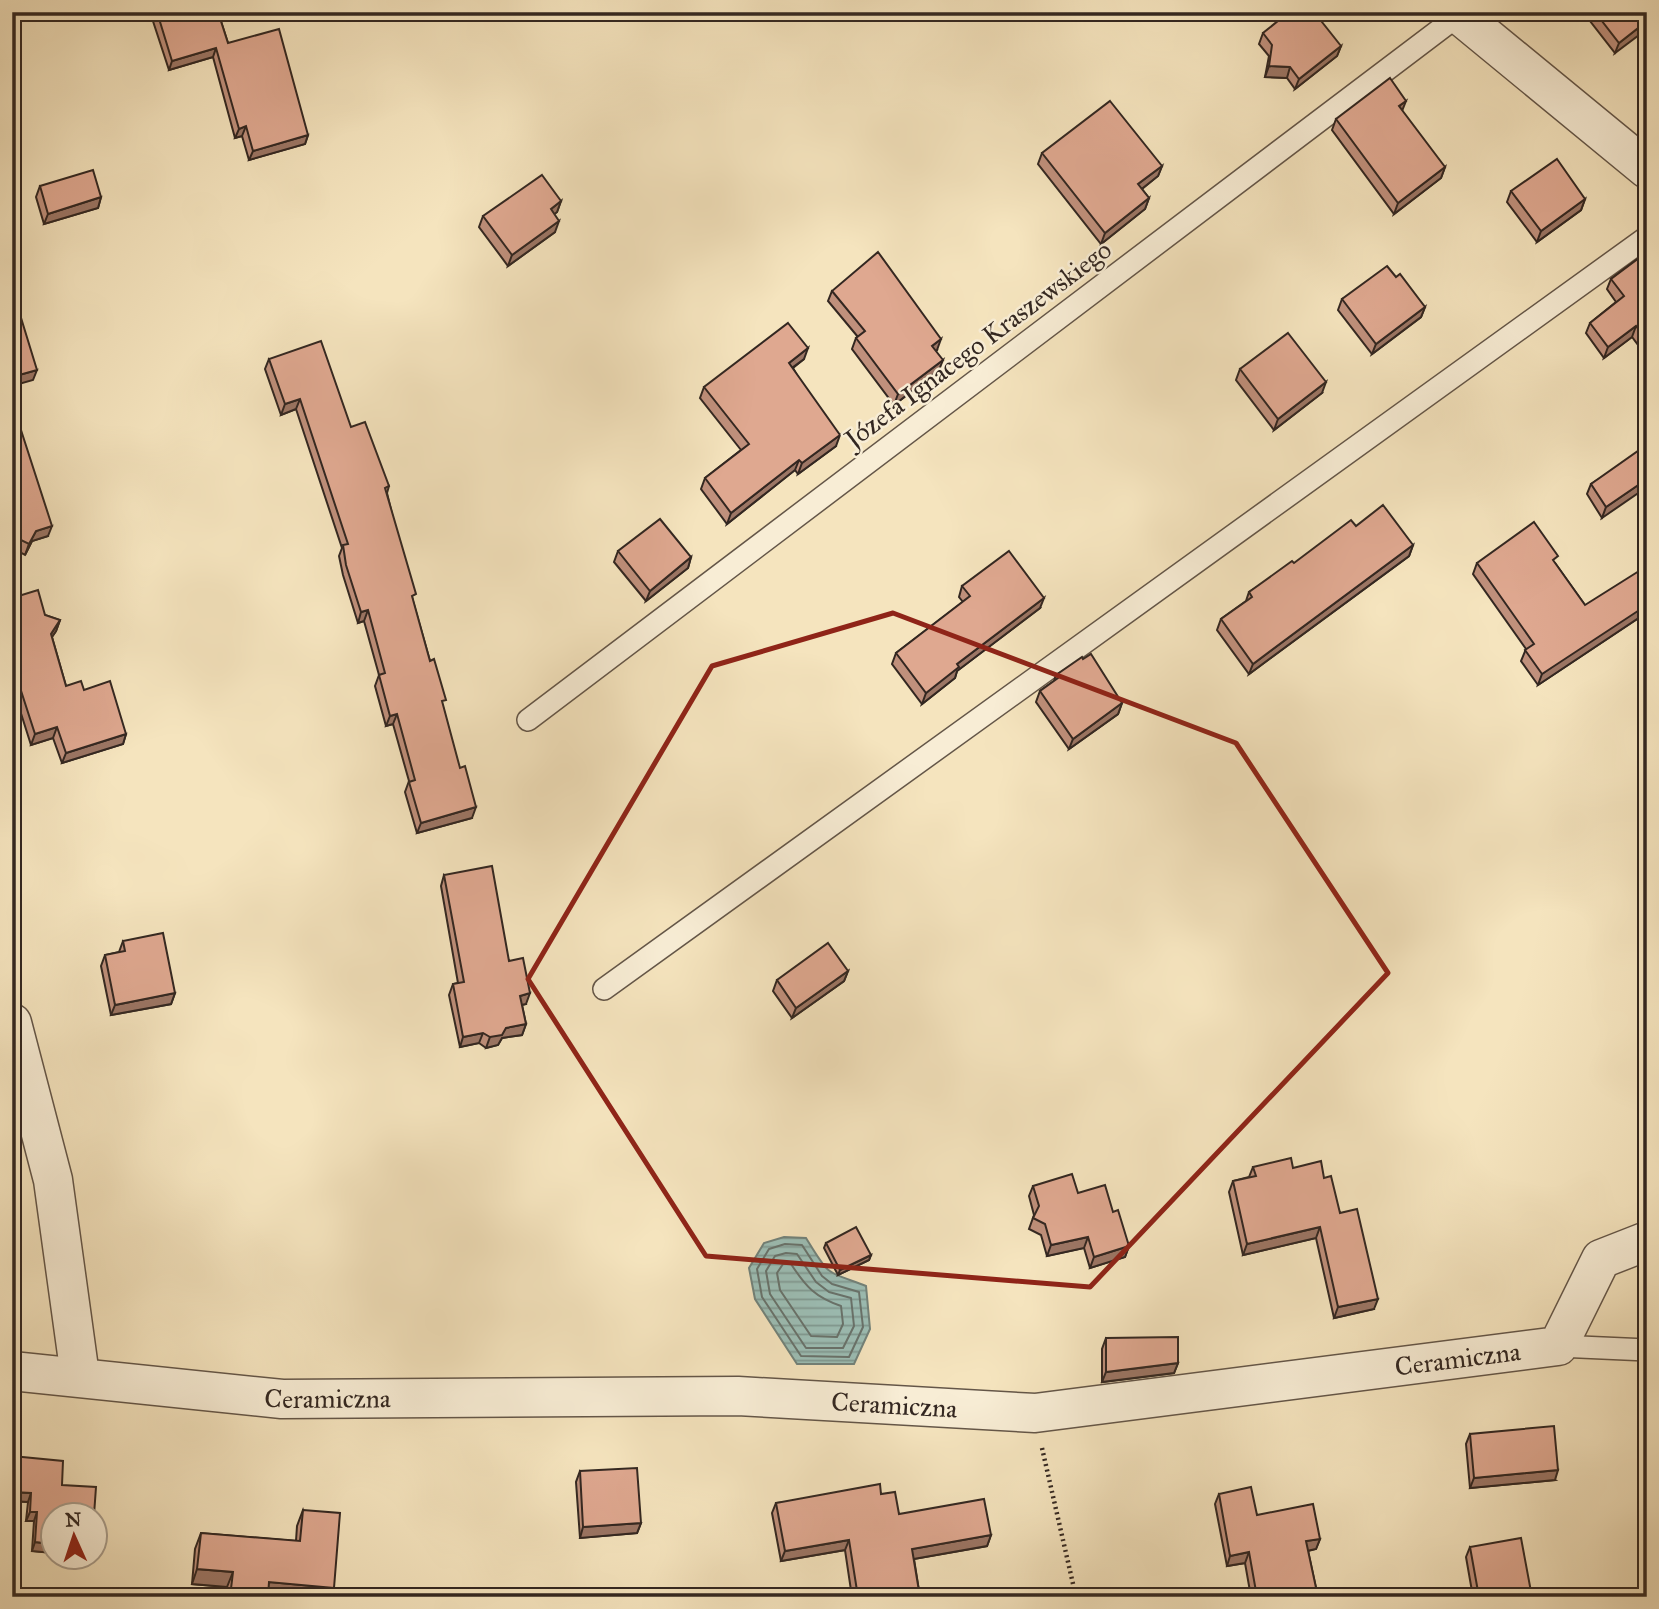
<svg xmlns="http://www.w3.org/2000/svg" width="1659" height="1609" viewBox="0 0 1659 1609" font-family="'IM FELL Great Primer',serif">
<style>
.water{fill:url(#water-rules);stroke:#72827a;stroke-width:2}
.lines{fill:none;stroke-linecap:round;stroke-linejoin:round}
.shore{stroke:#68726b;stroke-width:2}
.service-casing{stroke:#645648;stroke-width:24}
.minor-casing{stroke:#645648;stroke-width:41}
.path{stroke:#332721;stroke-width:4.5;stroke-dasharray:2 3.5;stroke-linecap:butt}
.service{stroke:#f8edd5;stroke-width:21}
.minor{stroke:#f8edd5;stroke-width:38}
.wall{fill:#c0907c;stroke:#332721;stroke-width:2}
.shaded-wall{fill:#9c7665;stroke:#332721;stroke-width:2}
.building{fill:#dfa890;stroke:#332721;stroke-width:2}
.marked{fill:none;stroke:#8f2418;stroke-width:5;stroke-linejoin:round}
.labels{text-anchor:middle;stroke-width:5;stroke-linejoin:round;paint-order:stroke}
.street-label{font-size:26px;fill:#332721;stroke:#f8edd5}
</style>
<defs>
<pattern id="water-rules" width="6" height="5" patternUnits="userSpaceOnUse" patternTransform="scale(1.75)"><rect width="6" height="5" fill="#9cbeb5"/><path d="M0 2.5h6" fill="none" stroke="#809a93"/></pattern>
</defs>
<rect width="100%" height="100%" fill="#f5e4be"/>
<filter id="stains"><feTurbulence type="fractalNoise" baseFrequency=".00286" numOctaves="4"/><feColorMatrix values="0 0 0 0 .2 0 0 0 0 .09 0 0 0 0 .02 0 0 0 .5 -.17"/></filter>
<radialGradient id="worn" r=".72"><stop offset=".6" stop-color="#630" stop-opacity="0"/><stop offset="1" stop-color="#630" stop-opacity=".3"/></radialGradient>
<path class="water" d="M784,1237L806,1238C830,1277 824,1270 866,1286L870,1329L854,1364H797L755,1299L749,1268L764,1243Z"/>
<g class="lines">
<g class="shore">
<polygon points="785,1244 802,1245 822,1276 832,1284 859,1292 863,1327 849,1357 801,1356 762,1297 757,1269 769,1249"/>
<polygon points="786,1253 797,1254 816,1282 829,1292 851,1298 854,1326 843,1348 806,1348 770,1294 766,1271 775,1256"/>
<path d="M783,1264H791C806,1287 815,1297 841,1306L843,1324L837,1337L811,1336L780,1290L777,1273Z"/>
</g>
<defs>
<g id="service">
<polyline points="528,720 1463,12"/>
<polyline points="604,989 1647,237"/>
<polyline points="1558,1346 1647,1350"/>
</g>
<g id="minor">
<polyline points="1456,12 1647,169"/>
<polyline points="12,1023 53,1180 80,1376"/>
<path id="s1" d="M12,1371L282,1399L738,1396L1035,1413L1558,1346L1601,1259L1647,1241"/>
</g>
</defs>
<use href="#service" class="service-casing"/>
<use href="#minor" class="minor-casing"/>
<polyline class="path" points="1042,1448 1076,1597"/>
<use href="#service" class="service"/>
<use href="#minor" class="minor"/>
</g>
<g class="wall">
<polygon points="150,12 218,12 228,43 308,135 305,144 249,160 242,136 235,138 213,57 169,70"/>
<polygon points="1583,12 1647,12 1615,53"/>
<polygon points="1263,33 1341,46 1337,56 1295,89 1287,78 1265,77 1269,56 1259,44"/>
<polygon points="1336,119 1445,167 1441,178 1394,214 1332,130"/>
<polygon points="1042,153 1162,166 1158,176 1142,189 1149,198 1145,209 1101,244 1038,164"/>
<polygon points="40,186 101,197 98,208 44,224 36,197"/>
<polygon points="1511,191 1585,199 1581,210 1537,242 1507,202"/>
<polygon points="561,201 557,212 554,214 555,232 508,266 479,227 483,216"/>
<polygon points="1647,252 1647,357 1632,337 1604,358 1586,333 1590,323 1616,302 1607,289 1611,279"/>
<polygon points="1396,277 1425,307 1421,317 1372,354 1338,310 1342,299"/>
<polygon points="832,291 937,350 936,351 939,370 894,405 852,349 856,338 858,337 828,301"/>
<polygon points="269,359 351,427 389,486 387,493 413,601 443,707 472,818 417,833 405,792 409,781 393,724 386,726 375,686 379,675 364,621 358,623 343,575 339,556 342,548 296,409 281,415 265,369"/>
<polygon points="804,359 793,368 836,446 798,474 795,470 727,524 701,489 705,478 741,450 700,398 704,387"/>
<polygon points="1240,369 1322,393 1274,430 1236,380"/>
<polygon points="12,429 48,536 32,541 25,555 12,548"/>
<polygon points="1647,449 1602,518 1587,494 1591,484"/>
<polygon points="1356,526 1413,545 1409,556 1249,674 1217,630 1221,619 1246,601 1249,592"/>
<polygon points="618,551 691,557 688,568 646,601 614,562"/>
<polygon points="1477,563 1555,563 1585,605 1643,615 1538,685 1521,661 1526,649 1473,574"/>
<polygon points="962,586 1040,608 957,671 955,678 922,704 892,664 896,653 963,602 959,597"/>
<polygon points="12,598 45,615 60,620 56,631 52,637 66,686 84,690 126,734 123,744 62,763 53,738 31,745 12,685"/>
<polygon points="1083,659 1122,703 1118,714 1069,749 1036,702 1040,691 1054,681 1056,675"/>
<polygon points="444,875 509,961 526,1004 522,1005 526,1024 522,1035 502,1038 498,1045 486,1048 479,1043 460,1047 449,995 453,984 458,983 441,886"/>
<polygon points="123,941 175,993 171,1004 111,1015 101,966 105,955 119,952"/>
<polygon points="848,971 844,981 792,1018 773,991 777,980"/>
<polygon points="1253,1167 1293,1168 1324,1178 1340,1213 1374,1309 1334,1318 1316,1238 1243,1255 1229,1192 1233,1181 1249,1177"/>
<polygon points="1033,1186 1078,1193 1113,1212 1129,1246 1125,1257 1090,1268 1084,1248 1047,1256 1041,1235 1029,1229 1034,1215 1029,1196"/>
<polygon points="826,1243 871,1255 869,1260 838,1275 824,1248"/>
<polygon points="1106,1338 1178,1363 1174,1373 1102,1382 1102,1349"/>
<polygon points="1470,1434 1555,1480 1470,1488 1466,1444"/>
<polygon points="12,1456 52,1515 52,1553 32,1551 34,1521 26,1521 28,1502 12,1501"/>
<polygon points="580,1471 641,1523 637,1533 580,1538 576,1482"/>
<polygon points="881,1494 899,1514 991,1535 987,1546 914,1559 920,1597 852,1597 845,1550 781,1561 772,1513 776,1503"/>
<polygon points="1219,1494 1257,1515 1320,1539 1316,1549 1308,1551 1318,1597 1251,1597 1245,1563 1227,1566 1215,1504"/>
<polygon points="303,1510 331,1597 226,1597 227,1587 192,1584 195,1549 201,1533 296,1541 297,1526"/>
<polygon points="1470,1547 1532,1597 1473,1597 1466,1557"/>
</g>
<g class="shaded-wall">
<polygon points="1647,21 1647,29 1615,53 1619,43"/>
<polygon points="1341,46 1337,56 1295,89 1299,79"/>
<polygon points="216,48 213,57 169,70 172,61"/>
<polygon points="1269,66 1290,67 1287,78 1265,77"/>
<polygon points="1406,101 1402,111 1399,106"/>
<polygon points="246,126 242,136 235,138 239,129"/>
<polygon points="308,135 305,144 249,160 253,151"/>
<polygon points="1162,166 1158,176 1134,195 1138,184"/>
<polygon points="1445,167 1441,178 1394,214 1398,203"/>
<polygon points="101,197 98,208 44,224 48,214"/>
<polygon points="1149,198 1145,209 1101,244 1105,233"/>
<polygon points="1585,199 1581,210 1537,242 1541,231"/>
<polygon points="561,201 557,212 547,220 551,209"/>
<polygon points="559,221 555,232 508,266 512,255"/>
<polygon points="1425,307 1421,317 1372,354 1376,344"/>
<polygon points="1636,326 1632,337 1604,358 1608,347"/>
<polygon points="941,339 937,350 928,357 932,346"/>
<polygon points="808,348 804,359 785,373 789,363"/>
<polygon points="943,360 939,370 894,405 898,394"/>
<polygon points="37,370 33,380 12,386 12,377"/>
<polygon points="1326,382 1322,393 1274,430 1278,419"/>
<polygon points="300,399 296,409 281,415 285,404"/>
<polygon points="840,435 836,446 798,474 802,463"/>
<polygon points="799,460 795,470 727,524 731,513"/>
<polygon points="1647,479 1647,487 1602,518 1606,507"/>
<polygon points="52,526 48,536 32,541 25,555 29,544 36,531"/>
<polygon points="1413,545 1409,556 1249,674 1253,664"/>
<polygon points="691,557 688,568 646,601 650,591"/>
<polygon points="1647,597 1647,605 1643,615 1538,685 1542,674"/>
<polygon points="1044,598 1040,608 957,671 955,678 922,704 926,693 957,664"/>
<polygon points="368,610 364,621 358,623 361,612"/>
<polygon points="60,620 56,631 47,644 51,634"/>
<polygon points="1122,703 1118,714 1069,749 1073,739"/>
<polygon points="397,714 393,724 386,726 390,716"/>
<polygon points="57,727 53,738 31,745 35,734"/>
<polygon points="126,734 123,744 62,763 66,753"/>
<polygon points="476,807 472,818 417,833 421,823"/>
<polygon points="848,971 844,981 792,1018 796,1008"/>
<polygon points="175,993 171,1004 111,1015 115,1005"/>
<polygon points="530,993 526,1004 517,1006 520,996"/>
<polygon points="526,1024 522,1035 502,1038 498,1045 486,1048 490,1037 506,1028"/>
<polygon points="483,1033 479,1043 460,1047 463,1037"/>
<polygon points="1320,1227 1316,1238 1243,1255 1247,1244"/>
<polygon points="1088,1237 1084,1248 1047,1256 1051,1245"/>
<polygon points="1129,1246 1125,1257 1090,1268 1094,1257"/>
<polygon points="871,1255 869,1260 838,1275 840,1270"/>
<polygon points="1378,1299 1374,1309 1334,1318 1338,1307"/>
<polygon points="1178,1363 1174,1373 1102,1382 1106,1372"/>
<polygon points="1558,1470 1555,1480 1470,1488 1474,1478"/>
<polygon points="12,1492 31,1493 28,1502 12,1501"/>
<polygon points="30,1512 37,1512 34,1521 26,1521"/>
<polygon points="641,1523 637,1533 580,1538 583,1527"/>
<polygon points="991,1535 987,1546 908,1560 912,1549"/>
<polygon points="1320,1539 1316,1549 1302,1552 1306,1541"/>
<polygon points="849,1540 845,1550 781,1561 785,1551"/>
<polygon points="35,1542 52,1544 52,1553 32,1551"/>
<polygon points="1249,1552 1245,1563 1227,1566 1230,1556"/>
<polygon points="59,1557 90,1557 88,1562 58,1560"/>
<polygon points="197,1569 233,1572 227,1587 192,1584"/>
<polygon points="269,1582 334,1588 331,1597 264,1597"/>
</g>
<g class="building">
<polygon points="157,12 218,12 228,43 279,29 308,135 253,151 246,126 239,129 216,48 172,61"/>
<polygon points="1289,12 1314,12 1341,46 1299,79 1290,67 1269,66 1272,45 1263,33"/>
<polygon points="1595,12 1647,12 1647,21 1619,43"/>
<polygon points="1390,78 1406,101 1399,106 1445,167 1398,203 1336,119"/>
<polygon points="1110,101 1162,166 1138,184 1149,198 1105,233 1042,153"/>
<polygon points="1557,159 1585,199 1541,231 1511,191"/>
<polygon points="93,170 101,197 48,214 40,186"/>
<polygon points="542,175 561,201 551,209 559,221 512,255 483,216"/>
<polygon points="878,252 941,339 932,346 943,360 898,394 856,338 865,331 832,291"/>
<polygon points="1647,252 1647,341 1636,326 1608,347 1590,323 1624,296 1611,279"/>
<polygon points="1387,266 1396,277 1400,274 1425,307 1376,344 1342,299"/>
<polygon points="12,295 14,295 37,370 12,377"/>
<polygon points="788,323 808,348 789,363 840,435 802,463 799,460 731,513 705,478 749,444 704,387"/>
<polygon points="1288,333 1326,382 1278,419 1240,369"/>
<polygon points="321,341 351,427 365,422 389,486 385,488 416,594 412,596 430,661 434,659 446,700 442,701 460,768 465,766 476,807 421,823 409,782 415,780 397,714 390,716 379,675 385,673 368,610 361,612 346,565 343,545 348,544 300,399 285,404 269,359"/>
<polygon points="20,427 52,526 36,531 29,544 15,537 12,538 12,429"/>
<polygon points="1645,446 1647,449 1647,479 1606,507 1591,484"/>
<polygon points="1383,505 1413,545 1253,664 1221,619 1252,597 1249,592 1292,561 1294,563 1351,520 1356,526"/>
<polygon points="660,519 691,557 650,591 618,551"/>
<polygon points="1534,522 1558,556 1553,560 1585,605 1647,566 1647,597 1644,599 1647,605 1542,674 1525,650 1534,644 1477,563"/>
<polygon points="1009,551 1044,598 957,664 959,667 926,693 896,653 970,596 962,586"/>
<polygon points="38,590 45,615 60,620 51,634 66,686 81,681 84,690 110,681 126,734 66,753 57,727 35,734 13,666 12,666 12,598"/>
<polygon points="1091,654 1122,703 1073,739 1040,691 1058,678 1056,675 1082,657 1083,659"/>
<polygon points="492,866 509,961 523,958 530,993 520,996 526,1024 506,1028 502,1035 490,1037 483,1033 463,1037 453,984 464,982 444,875"/>
<polygon points="163,933 175,993 115,1005 105,955 125,951 123,941"/>
<polygon points="828,943 848,971 796,1008 777,980"/>
<polygon points="1291,1158 1293,1168 1321,1161 1324,1178 1331,1176 1340,1213 1357,1209 1378,1299 1338,1307 1320,1227 1247,1244 1233,1181 1256,1176 1253,1167"/>
<polygon points="1072,1174 1078,1193 1105,1185 1113,1212 1118,1210 1129,1246 1094,1257 1088,1237 1051,1245 1045,1224 1033,1218 1039,1206 1033,1186"/>
<polygon points="856,1227 871,1255 840,1270 826,1243"/>
<polygon points="1178,1337 1178,1363 1106,1372 1106,1338"/>
<polygon points="12,1399 14,1399 12,1434"/>
<polygon points="1554,1426 1558,1470 1474,1478 1470,1434"/>
<polygon points="12,1456 63,1461 62,1485 96,1487 94,1515 52,1515 52,1544 35,1542 37,1512 30,1512 31,1493 12,1492"/>
<polygon points="637,1468 641,1523 583,1527 580,1471"/>
<polygon points="880,1484 881,1494 895,1492 899,1514 984,1499 991,1535 912,1549 920,1597 858,1597 849,1540 785,1551 776,1503"/>
<polygon points="1251,1487 1257,1515 1313,1504 1320,1539 1306,1541 1318,1597 1257,1597 1249,1552 1230,1556 1219,1494"/>
<polygon points="303,1510 340,1513 334,1588 269,1582 268,1597 230,1597 233,1572 197,1569 201,1533 300,1541"/>
<polygon points="1521,1538 1532,1597 1479,1597 1470,1547"/>
</g>
<path class="marked" d="M893,613L1236,743L1388,973L1090,1287L706,1256L528,979L712,666Z"/>
<g class="labels">
<g class="street-label">
<text transform="translate(978 344) rotate(-37)" y="9">Józefa Ignacego Kraszewskiego</text>
<text dy="9" stroke="none"><textPath href="#s1" startOffset="1451">Ceramiczna</textPath></text>
<text dy="9" stroke="none"><textPath href="#s1" startOffset="317">Ceramiczna</textPath></text>
<text dy="9" stroke="none"><textPath href="#s1" startOffset="884">Ceramiczna</textPath></text>
</g>
</g>
<rect width="1659" height="1609" fill="none" stroke="#f5e4be" stroke-width="42"/>
<rect x="14" y="14" width="1631" height="1581" fill="none" stroke="#332721" stroke-width="3.5"/>
<rect x="21" y="21" width="1617" height="1567" fill="none" stroke="#332721" stroke-width="2"/>
<g transform="translate(74 1536) rotate(357)"><circle r="33" fill="#f8edd5" stroke="#a99e8d" stroke-width="2"/>
<path d="M0-5L12 26L0 18L-12 26Z" fill="#8f2418"/>
<text y="-10" font-size="19" font-weight="bold" text-anchor="middle" fill="#332721">N</text>
</g>
<rect width="100%" height="100%" filter="url(#stains)"/>
<rect width="100%" height="100%" fill="url(#worn)"/>
</svg>
